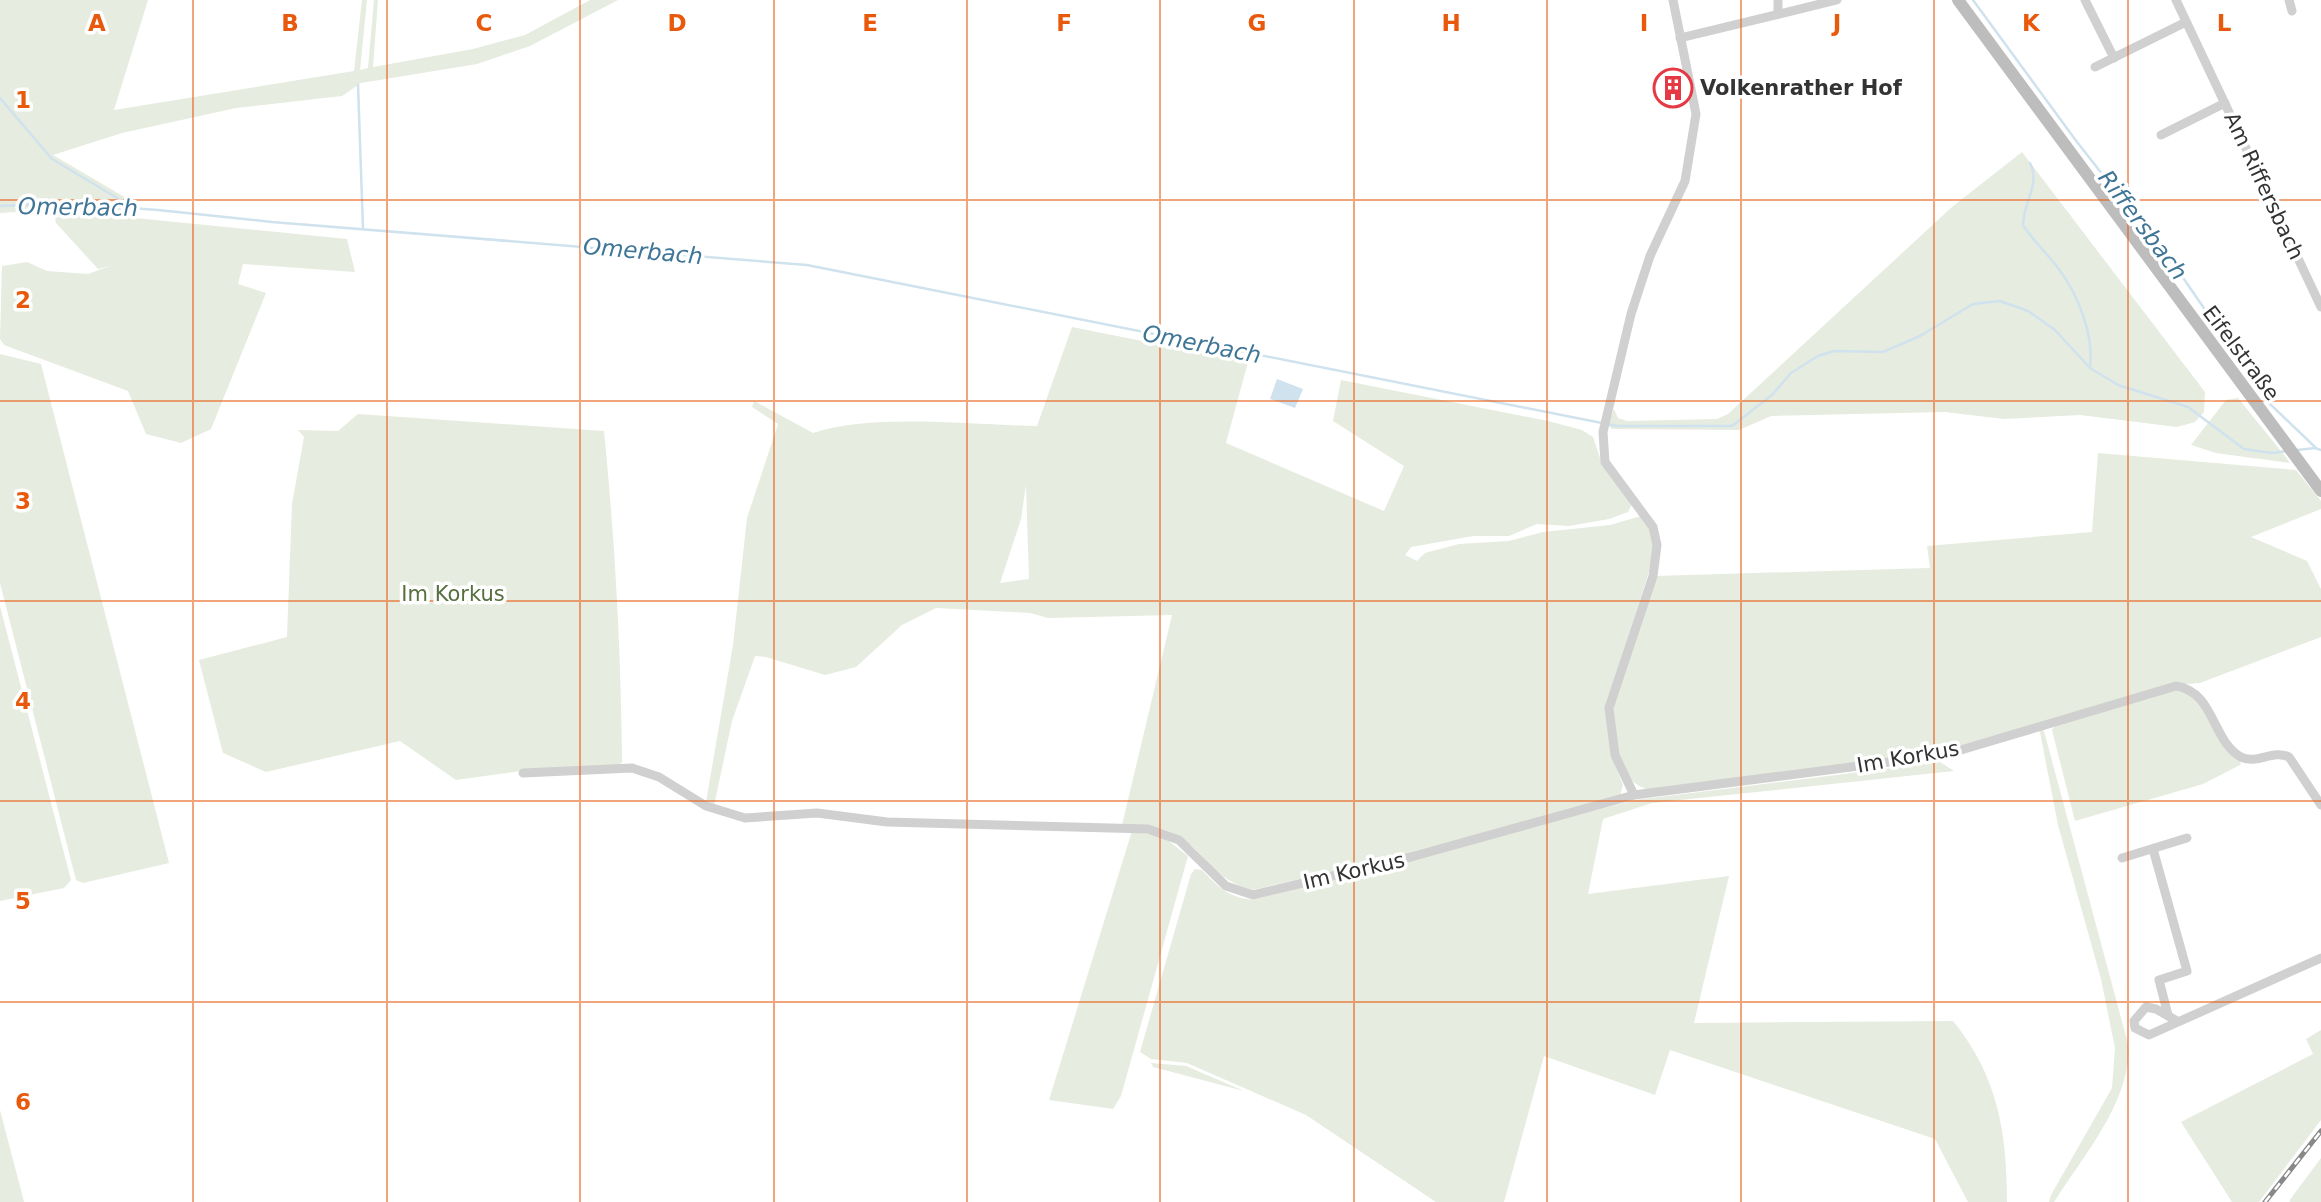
<svg xmlns="http://www.w3.org/2000/svg" width="2321" height="1202" viewBox="0 0 2321 1202" font-family="'DejaVu Sans',sans-serif">
<style>
.green{fill:#e6ecdf;fill-rule:evenodd}
.water{fill:#cfe2ee}
.lines{fill:none;stroke-linecap:round;stroke-linejoin:round}
.stream{stroke:#cfe2ee;stroke-width:2.5}
.street{stroke:#d0d0d0;stroke-width:9}
.secondary{stroke:#bdbdbd;stroke-width:12}
.rail-casing{stroke:#888;stroke-width:5}
.rail{stroke:#fff;stroke-width:2.5;stroke-dasharray:8;stroke-linecap:butt}
.grid{fill:none;stroke:#e8590c;stroke-width:2;stroke-opacity:0.55}
.labels{text-anchor:middle;stroke-width:7;stroke-linejoin:round;paint-order:stroke}
.poi-label{font-size:21px;font-weight:bold;fill:#333;stroke:#fff;text-anchor:start}
.street-label{font-size:21px;fill:#333;stroke:#fff}
.park-label{font-size:21px;fill:#56703f;stroke:#fff}
.water-label{font-size:23px;font-style:italic;fill:#3f7597;stroke:#fff}
.grid-label{font-size:23px;text-anchor:middle;font-weight:bold;fill:#e8590c;stroke:#fff;stroke-width:7;stroke-linejoin:round;paint-order:stroke}
</style>
<rect width="100%" height="100%" fill="#fff"/>
<g class="green">
<polygon points="0,0 148,0 114,110 354,71 362,0 367,0 360,70 368,68 374,0 378,0 373,67 473,49 525,35 590,0 618,0 530,46 477,64 361,83 342,96 236,108 122,133 53,155 138,205 135,218 347,239 355,272 243,264 238,284 266,293 211,429 181,443 146,434 128,391 4,345 0,339 2,266 27,262 47,271 88,274 110,266 98,269 56,223 55,217 58,215 105,216 103,210 60,209 0,213"/>
<polygon points="2022,152 2205,392 2204,412 2195,422 2177,427 2080,415 2004,419 1945,412 1771,416 1739,430 1612,429 1608,425 1614,409 1618,418 1627,421 1717,419 1728,414 1952,207"/>
<path d="M1072,327L1248,362L1226,443L1384,511L1404,466L1333,421L1341,380L1548,421L1582,430L1593,437L1602,464L1632,504L1628,512L1609,519L1569,526L1537,524L1509,536H1473L1411,547L1405,555L1417,561L1425,553L1459,544L1509,541L1543,532L1610,525L1641,516L1650,529L1654,545L1648,575L1605,709L1612,757L1623,785L1620,796L1409,854L1252,890C1212,878 1211,859 1182,838C1164,826 1142,826 1122,825L1172,615L1048,618L1030,613L936,608L902,625L856,667L825,675L766,657L755,656L732,721L714,806L706,802L733,645L747,518L778,424L752,407L754,401L813,433C870,413 974,425 1037,426ZM1026,485L1029,579L1000,583L1021,519Z"/>
<polygon points="0,354 41,364 169,863 83,883 76,880 0,583"/>
<polygon points="2238,398 2285,456 2290,463 2216,453 2191,445 2226,400"/>
<path d="M358,414L604,431C615,541 621,652 622,762L618,766L521,771L456,780L400,741L266,772L223,753L199,660L287,637L292,504L304,437L298,430L338,431Z"/>
<path d="M2098,453L2296,470L2321,501V509L2251,537L2307,561L2321,589V637L2200,683L2169,685L1939,752L1650,790C1613,782 1610,726 1615,695L1655,576L1930,568L1927,546L2092,532Z"/>
<polygon points="0,606 71,880 64,888 0,901"/>
<path d="M2169,691C2178,691 2189,691 2196,697C2214,713 2221,744 2241,762L2240,765L2203,784L2075,821L2052,730L2058,721Z"/>
<path d="M2040,728L2044,731L2128,1044C2133,1099 2082,1157 2054,1202H2049L2051,1195L2112,1088L2115,1048L2101,979L2058,825L2040,732L2036,729Z"/>
<path d="M1940,762L1954,771L1652,803L1603,819L1588,894L1729,876L1694,1023L1953,1021C1998,1076 2007,1133 2007,1202H1968L1935,1139L1670,1050L1655,1095L1544,1056L1504,1202H1436L1306,1115L1187,1063L1151,1059L1140,1052L1191,874L1195,869L1202,870C1219,888 1228,897 1253,900L1635,800Z"/>
<polygon points="1132,831 1162,836 1188,856 1121,1096 1113,1109 1049,1100"/>
<polygon points="2321,1030 2321,1120 2259,1202 2232,1202 2181,1122 2313,1054 2306,1039"/>
<polygon points="1151,1063 1186,1066 1244,1091 1153,1067"/>
<polygon points="0,1110 24,1202 0,1202"/>
<polygon points="2321,1158 2321,1202 2291,1202 2289,1201"/>
</g>
<polygon class="water" points="1277,379 1303,389 1295,408 1270,399"/>
<g class="lines">
<g class="stream">
<polyline points="1973,0 2077,142 2177,269 2270,404 2315,447"/>
<polyline points="358,85 363,229"/>
<polyline points="0,98 52,159 134,208"/>
<path d="M2030,163C2041,185 2023,202 2023,225C2033,241 2047,253 2058,268C2078,294 2094,335 2090,367"/>
<polyline points="0,206 62,203 158,210 272,222 807,265 1617,426 1732,426 1772,395 1791,373 1818,356 1834,351 1883,352 1920,336 1973,304 2000,301 2028,311 2055,330 2090,368 2118,385 2188,407 2244,449 2272,453 2287,451"/>
<polyline points="2297,450 2315,448 2321,450"/>
</g>
<g class="street">
<polyline points="1778,0 1778,14"/>
<polyline points="2085,0 2114,58"/>
<polyline points="2176,0 2321,307"/>
<polyline points="2289,0 2292,11"/>
<polyline points="1680,38 1837,0"/>
<polyline points="2095,67 2186,22"/>
<polyline points="2161,135 2225,103"/>
<path d="M523,773L632,768L659,777L706,806L745,818L817,813L887,822L1148,829L1179,840L1226,886L1253,895L1411,857L1634,795L1944,755L2176,686C2215,692 2211,740 2241,757C2256,765 2273,749 2289,757L2321,805"/>
<polyline points="1634,795 1615,755 1609,708 1653,576 1657,545 1653,527 1605,462 1603,432 1631,314 1650,256 1685,181 1696,114 1673,0"/>
<polyline points="2153,849 2187,971 2159,980 2168,1015"/>
<polyline points="2122,858 2187,838"/>
<polyline points="2177,1021 2156,1009 2146,1007 2134,1021 2135,1028 2149,1035 2321,958"/>
</g>
<polyline class="secondary" points="1958,0 2321,491"/>
<defs>
<polyline id="rail" points="2265,1202 2321,1131"/>
</defs>
<use href="#rail" class="rail-casing"/>
<use href="#rail" class="rail"/>
</g>
<path class="grid" d="M193,0V1202M387,0V1202M580,0V1202M774,0V1202M967,0V1202M1160,0V1202M1354,0V1202M1547,0V1202M1741,0V1202M1934,0V1202M2128,0V1202M0,200H2321M0,401H2321M0,601H2321M0,801H2321M0,1002H2321"/>
<defs>
<symbol id="building-ring" viewBox="-11 -11 22 22"><circle r="9.5" fill="#fff" stroke="#e63946" stroke-width="1.5"/><path d="M-4-6H4V6H1V3H-1V6H-4ZM-2.5-4.3h1.7v1.8h-1.7ZM.8-4.3h1.7v1.8H.8ZM-2.5-1h1.7V.8h-1.7ZM.8-1h1.7V.8H.8Z" fill="#e63946"/></symbol>
</defs>
<g fill-rule="evenodd">
<use href="#building-ring" x="1651" y="66" width="44" height="44"/>
</g>
<g class="labels">
<g class="poi-label">
<text x="1700" y="95">Volkenrather Hof</text>
</g>
<g class="street-label">
<text transform="translate(2264 186) rotate(65)" y="7">Am Riffersbach</text>
<text transform="translate(2241 353) rotate(53)" y="7">Eifelstraße</text>
<text transform="translate(1908 757) rotate(-10)" y="7">Im Korkus</text>
<text transform="translate(1354 871) rotate(-13)" y="7">Im Korkus</text>
</g>
<g class="park-label">
<text x="453" y="601">Im Korkus</text>
</g>
<g class="water-label">
<text transform="translate(78 207) rotate(1)" y="8">Omerbach</text>
<text transform="translate(2143 225) rotate(53)" y="8">Riffersbach</text>
<text transform="translate(643 251) rotate(5)" y="8">Omerbach</text>
<text transform="translate(1202 344) rotate(11)" y="8">Omerbach</text>
</g>
</g>
<g class="grid-label">
<text x="97" y="31">A</text>
<text x="290" y="31">B</text>
<text x="484" y="31">C</text>
<text x="677" y="31">D</text>
<text x="870" y="31">E</text>
<text x="1064" y="31">F</text>
<text x="1257" y="31">G</text>
<text x="1451" y="31">H</text>
<text x="1644" y="31">I</text>
<text x="1837" y="31">J</text>
<text x="2031" y="31">K</text>
<text x="2224" y="31">L</text>
<text x="23" y="108">1</text>
<text x="23" y="308">2</text>
<text x="23" y="509">3</text>
<text x="23" y="709">4</text>
<text x="23" y="909">5</text>
<text x="23" y="1110">6</text>
</g>
</svg>
